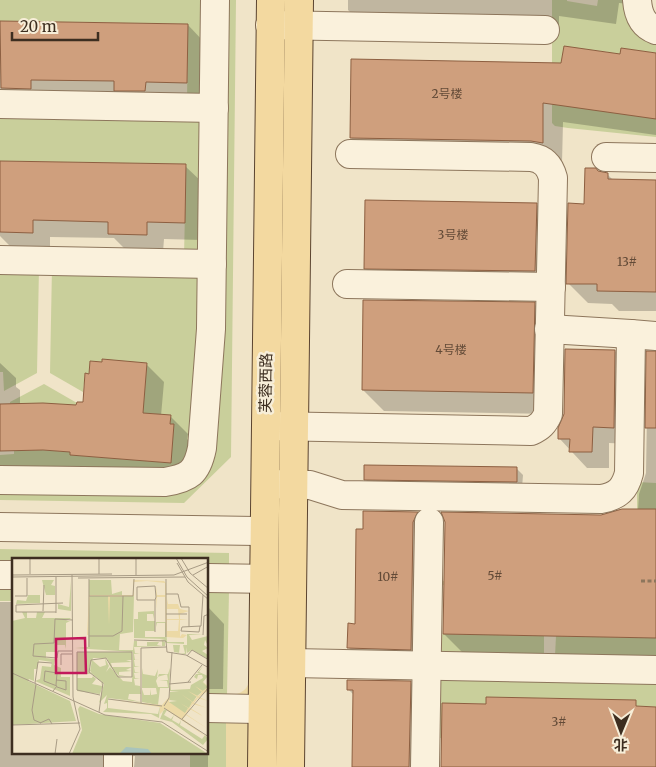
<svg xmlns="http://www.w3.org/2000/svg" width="656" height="767" viewBox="0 0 656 767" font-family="Merriweather,'Noto Sans SC',serif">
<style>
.green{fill:#c9cf9b;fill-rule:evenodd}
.sand{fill:#ecd9a5}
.shadow{fill:#0003}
.building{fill:#cf9f7d;stroke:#8d5f41}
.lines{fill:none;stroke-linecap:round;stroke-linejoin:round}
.minor-casing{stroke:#8d765c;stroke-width:30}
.major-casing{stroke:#5b4430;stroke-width:30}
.path{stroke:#8d765c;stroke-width:3;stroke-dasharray:4 2.5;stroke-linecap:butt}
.minor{stroke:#faf1dc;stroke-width:28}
.major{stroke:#f3d9a0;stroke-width:28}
.labels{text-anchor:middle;stroke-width:5;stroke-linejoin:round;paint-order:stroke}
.number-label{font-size:12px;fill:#624a37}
.street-label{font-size:15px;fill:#3d2e20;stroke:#f7eed8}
.inset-road{fill:none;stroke:#a89b85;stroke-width:1}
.view{fill:#c2185b;fill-opacity:0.15;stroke:#c2185b;stroke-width:2.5}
.inset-edge{fill:none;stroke:#3d2e20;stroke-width:2.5}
</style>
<rect width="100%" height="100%" fill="#f0e4c8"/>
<g class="green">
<polygon points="0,0 204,0 203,101 187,101 188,24 0,21"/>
<polygon points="226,0 236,0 231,457 184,503 0,500 0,491 191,487"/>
<path d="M552,0H567V1L597,6L598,0H628L656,39V53L621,48L656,119V137L568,128L555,126L552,123ZM564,47L608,52L556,104Z"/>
<polygon points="0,110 203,114 201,257 184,257 186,164 0,161"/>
<polygon points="0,266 39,267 37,373 4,391 3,372 0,372"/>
<polygon points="52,267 201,270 192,444 180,468 0,469 0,455 14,454 14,451 41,450 70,452 71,455 170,463 174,425 170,424 171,415 141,413 102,359 102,362 90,361 89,374 85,374 83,392 50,373"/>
<polygon points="44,384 77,403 76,405 10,404 10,402"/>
<polygon points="637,482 656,483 656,509 637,509"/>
<polygon points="0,549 229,553 229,569 208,568 208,560 14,560 14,565 0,565"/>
<polygon points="440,581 463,581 463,586 441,585 440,634 544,636 544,656 436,659"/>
<rect x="0" y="587" width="14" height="14"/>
<polygon points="208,591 229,591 227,694 208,694"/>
<polygon points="556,636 656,638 656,663 555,656"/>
<polygon points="433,675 656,676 656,707 636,706 635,700 487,697 486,704 462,703 461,738 439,738"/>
<polygon points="208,718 226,722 226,767 190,767 190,753 208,753"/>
</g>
<path class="sand" d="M249,682L248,767H226V722L208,718V694C222,694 244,700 249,682Z"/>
<g class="shadow">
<polygon points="348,0 630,0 630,4 619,3 616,24 559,16 559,33 368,30 348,10"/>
<polygon points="0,22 188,25 205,43 204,100 0,96"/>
<polygon points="656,54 656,135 563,122 562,163 552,161 371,158 351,138 562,64 621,56"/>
<polygon points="0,162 185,166 203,183 202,240 164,239 163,252 127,251 114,238 50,237 50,250 13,249 0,236"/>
<polygon points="598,172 607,174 614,181 656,182 656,311 619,311 612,304 588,303 568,283 585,205"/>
<polygon points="536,204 558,225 556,292 386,290 365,268"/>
<polygon points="534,304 556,325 554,414 384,411 363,390"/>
<polygon points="615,351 631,368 630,444 609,443 609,468 587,468 559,438"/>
<polygon points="648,352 656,352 656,657 464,654 444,634 601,516 638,510 639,494 646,473"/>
<polygon points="0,363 16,378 16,387 20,390 20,405 77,407 146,364 164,382 161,416 170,416 188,434 187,439 191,443 188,479 61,467 31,468 0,472"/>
<polygon points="517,469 523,475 522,488 371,485 365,479"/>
<polygon points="417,513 434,530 428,666 366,665 349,648 356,625 364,530"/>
<polygon points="0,602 14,602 14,753 208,753 208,750 208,767 134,767 135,756 129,757 121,767 0,767"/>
<polygon points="208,607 224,624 223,689 208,689"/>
<polygon points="410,682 429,701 428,767 353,767 355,696 348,689"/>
</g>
<g class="building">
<polygon points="0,21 188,24 187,83 146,82 145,91 114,91 114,81 31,80 31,89 1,88"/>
<polygon points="564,46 620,54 621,48 656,53 656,119 543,103 543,143 531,141 350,138 351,59 561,63"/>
<polygon points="0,161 186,164 185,223 147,222 147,235 108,234 108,222 33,220 33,233 0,232"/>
<polygon points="585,168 596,168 598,171 608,173 608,179 656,180 656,292 597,291 597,284 566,284 568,203 584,204"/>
<polygon points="365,200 537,203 535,271 364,269"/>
<polygon points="363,300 535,302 533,393 362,390"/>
<polygon points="565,349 615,350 614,428 593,427 592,452 569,452 570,439 558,439 558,428 564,414"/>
<polygon points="646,351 656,351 656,428 645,428"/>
<polygon points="102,359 147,363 143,413 171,415 170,424 174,424 171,463 70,455 70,452 43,450 0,451 0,404 43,403 76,405 77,402 83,402 85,373 89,374 90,361 102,362"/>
<polygon points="364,465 517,467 517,482 364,480"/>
<polygon points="622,509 656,509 656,638 443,634 445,522 441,512 601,515"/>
<polygon points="363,511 418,512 413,522 411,650 347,648 348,623 355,624 356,529 363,529"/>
<polygon points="347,680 411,681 409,767 352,767 353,690 347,690"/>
<polygon points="486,697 636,700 636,706 656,707 656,767 441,767 442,703 486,704"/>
</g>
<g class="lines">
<defs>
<g id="minor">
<path d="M637,0C638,14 642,25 656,30"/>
<polyline points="270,25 545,30"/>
<polyline points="0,104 214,108"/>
<polyline points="606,157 656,158"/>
<polyline points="0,260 212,264"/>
<polyline points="347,284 551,287"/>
<polyline points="549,329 631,334"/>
<path d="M269,426L531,431C540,427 544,423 548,414L553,178C550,166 544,159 531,157L350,154"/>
<path d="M0,480L165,482C189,478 197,473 202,448L211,329L215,0"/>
<path d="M269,484L310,485L342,495L601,499C618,496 625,489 629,473L631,334L656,336"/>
<polyline points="0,527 264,531"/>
<polyline points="0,575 14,575"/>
<polyline points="208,578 264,579"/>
<polyline points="292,663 656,670"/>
<polyline points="208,708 262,709"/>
<polyline points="118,767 118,753"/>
<polyline points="425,767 429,522"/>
</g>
<g id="major">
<polyline points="262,767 271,0"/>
<polyline points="290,767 299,0"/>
</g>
</defs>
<use href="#minor" class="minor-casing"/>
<use href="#major" class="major-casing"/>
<polyline class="path" points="641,581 656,581"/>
<use href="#minor" class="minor"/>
<use href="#major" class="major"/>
</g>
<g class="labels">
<g class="number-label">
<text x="447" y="98">2号楼</text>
<text x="453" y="239">3号楼</text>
<text x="627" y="266">13#</text>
<text x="451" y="354">4号楼</text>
<text x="495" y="580">5#</text>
<text x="388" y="581">10#</text>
<text x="559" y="726">3#</text>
</g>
<g class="street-label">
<text transform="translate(266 383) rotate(-89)" y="5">芙蓉西路</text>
</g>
</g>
<g transform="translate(12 558)">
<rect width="196" height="196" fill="#f0e4c8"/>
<path d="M30,22H42L39,27L43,28V37H34ZM77,22H99L100,36L110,33V37L122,38L121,74L108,76L107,92H121L122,83H125V88H135V84H147L145,87L150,88V83H153V88L122,89L123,95H128L122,96L123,102L128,101L122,102L123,108H128L122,109L123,114H128L122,115L123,120H128L122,121L123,127H128L122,128H128L129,136H117L116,141L129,144L96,140V150L146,156L148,148L147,160L139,156L91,154L95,150V145L92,146L95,137L87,145L92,126L78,114L80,102L88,109L94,107L93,100L97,108L94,114L98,109L111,123L120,124L121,94L63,90L76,89ZM59,23V60L58,61L54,63H58L54,65V91L53,87H44L45,94H34V100L43,101L42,107L49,110V119H58V138L23,123L28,121L30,108L39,109L40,104L27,102L25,111H22V123L17,121L16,123L58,143L64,163L0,167V63L13,60L10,54H15V60H24L25,54H33L30,60H59V53L46,51V46L57,49ZM16,37H28V45L4,46L5,42L14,43ZM142,53V61L141,56H135V63H143V73H133V79H153V65H145L144,69V64H154L155,84H172V86L155,85L148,82L153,81L122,80V61H126V54ZM175,76H191L177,77L180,82L196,78V88L193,82L192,87L196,90L190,93L196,97V101L180,92L175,95V89L174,96L162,94L161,87H168L167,95H173L171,87H175ZM120,94V102H114L120,104L99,105L100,109H120L114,112L120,113L107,114V117L119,119L107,118L98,108L95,100H81L77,110L80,116H66L65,120H80L81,118L84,121L80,126L90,128L89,122L91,127L88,136L65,133V94ZM191,108L187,114L196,118L191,124L196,129L185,138L170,160L154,150L157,144L165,143L157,142L158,134H167L158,133V127L159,132L178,131L179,127L191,120L190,117H186L185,121L182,119L184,116H189L185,115ZM130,110L131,116L143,118L146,111L145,119L156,116L158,110L157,130H148L146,147L130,144V131L132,137H138V131L139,137L145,136L144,130H130ZM147,116H155L156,122L147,123H155L156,129H146L144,123ZM68,148L87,156L148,165L196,196H60L70,172L66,151ZM152,151L155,152L152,157L159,161L162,157L160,162L167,166L169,162L168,167L190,181L193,177L196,181L191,187L160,164L148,161Z" fill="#c9cf9b" fill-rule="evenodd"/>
<path d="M121,22L152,23L154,25L155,61H167L166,51H155V41L156,46H166L168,51L177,53L168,56V61L176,62H168V79L170,76L175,77L171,80L154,79L153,39H145L144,51V28L145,37H153V25L135,23L122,24V38L98,39L97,67L96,38H78L76,77H75L77,37H121ZM155,62H167L166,73H155ZM189,123L196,128V133L187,139L196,143L186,140L182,145L195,150L181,146L178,150L188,156L190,158L178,151L174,156L196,171L174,157L171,161L196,180L153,151L148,156V149L96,141L150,147L158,138L157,144L173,155L176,150L168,145L177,150L180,144L169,136L181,144L185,139L176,133L186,138L190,134L183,128L191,133L196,129Z" fill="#ecd9a5" fill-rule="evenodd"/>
<path d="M114,189L136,191L140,196H107Z" fill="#a9c4bc"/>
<path class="inset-road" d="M18,0V16M87,0V16M124,0V17M164,0L175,19L197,39M169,0L178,15L197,31M165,5L176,24L197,42M1,17L100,16M181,17L197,8M0,19L162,17L197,4M44,19V55M66,20L173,19M77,21V89M154,21V79M154,36H166L169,49H177V69M3,38H15V20M77,38H121L122,21M31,53L32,27M44,54H4V47L51,45M154,56H175M188,68L187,74L169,73L170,69L189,68L191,37M143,74V42L144,39L143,28L125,29V42H143M191,77L192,58L197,56M77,78H101L110,73L111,38M122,82L154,83L155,94L174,97L197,110M60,93H46L45,100L21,98L22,86L42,85L43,61L61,62M175,98L180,92L197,102M49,107V96H60M0,115L93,157L150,164L197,194M44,122L54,123V132L45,129M176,124L190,107M23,125L26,104L40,105M24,126L20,152L22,162L29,165M157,126L179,124M41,133L45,128L32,123L33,113L45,115L44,127M96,141L150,148M129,145V90L154,89M152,148L157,140L160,94M152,150L197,179M87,154L91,125L77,114L79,102L94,100L106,119H120V94H65V132L88,137M170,161L197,129M28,165L37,161L40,166M0,167L68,165M43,196L45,181M57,196L68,171L61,139L60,17"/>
<path class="view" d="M73,80L74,115H44V81Z"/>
<rect width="196" height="196" class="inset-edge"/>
</g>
<g transform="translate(621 732) rotate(181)" stroke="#f7eed8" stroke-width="4" paint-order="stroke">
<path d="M0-4L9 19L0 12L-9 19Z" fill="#3d2e20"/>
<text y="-8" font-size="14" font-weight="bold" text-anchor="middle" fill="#3d2e20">北</text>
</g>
<path d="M12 32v8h86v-8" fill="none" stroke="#3d2e20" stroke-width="2.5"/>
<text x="20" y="32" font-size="15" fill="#3d2e20" stroke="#f7eed8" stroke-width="4" paint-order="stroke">20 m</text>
</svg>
